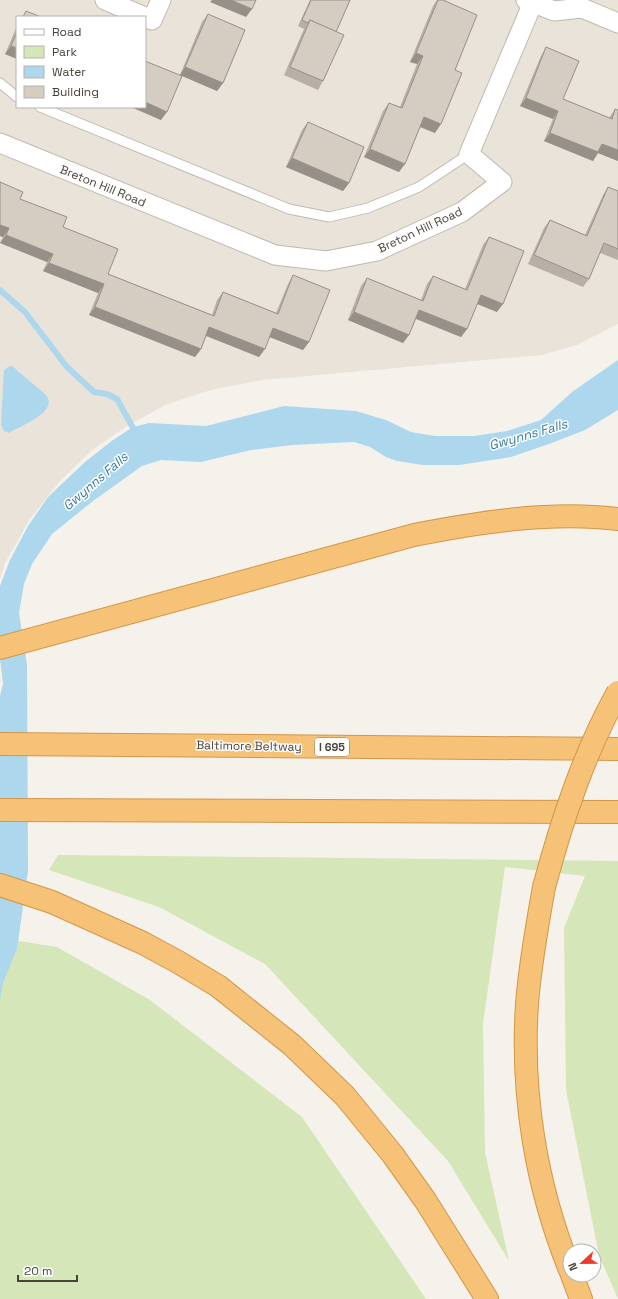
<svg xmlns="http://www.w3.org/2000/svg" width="618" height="1299" viewBox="0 0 618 1299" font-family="'Space Grotesk',sans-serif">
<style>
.residential{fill:#e9e3da;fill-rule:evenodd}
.green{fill:#d5e6b8}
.water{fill:#add7ed}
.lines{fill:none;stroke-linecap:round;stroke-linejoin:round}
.stream{stroke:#add7ed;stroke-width:6}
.lane-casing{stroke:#c0b9af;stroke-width:11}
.street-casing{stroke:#c0b9af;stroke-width:21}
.highway-casing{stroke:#d49647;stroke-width:24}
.lane{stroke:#fff;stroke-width:9}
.street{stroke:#fff;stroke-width:19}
.highway{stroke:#f5c277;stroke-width:22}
.highway-bridge-casing{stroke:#d49647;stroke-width:24;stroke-linecap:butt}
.highway-bridge{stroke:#f5c277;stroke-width:22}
.wall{fill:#b8b0a7}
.shaded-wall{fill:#969088}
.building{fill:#d6cdc2;stroke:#969088}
.labels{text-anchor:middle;stroke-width:3;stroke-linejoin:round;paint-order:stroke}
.shield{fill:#fff;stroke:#807b75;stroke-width:1}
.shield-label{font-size:11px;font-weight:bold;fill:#49423a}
.street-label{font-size:12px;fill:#49423a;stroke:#fff}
.water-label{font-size:13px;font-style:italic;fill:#347aa0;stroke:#fff}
</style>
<rect width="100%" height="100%" fill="#f5f2ec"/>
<path class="residential" d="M0,0H618V324L577,345L542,355L262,380L214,389L165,405L124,428L91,451L59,482L30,519L5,563L0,579ZM17,17H145V107H17Z"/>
<g class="green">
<polygon points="58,855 618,861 618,1299 599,1255 566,1090 564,928 585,876 505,867 483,1024 485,1152 509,1261 448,1161 265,964 159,907 49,870"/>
<polygon points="0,938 57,947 150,1000 302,1117 426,1299 0,1299"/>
</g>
<g class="water">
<polygon points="618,360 618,410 585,430 549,444 511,457 459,465 423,465 397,461 386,457 370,447 354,442 292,445 251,450 201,462 161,460 142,466 93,501 52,534 32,564 24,584 19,613 27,665 28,871 17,949 3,983 0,1000 0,696 3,683 0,659 0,586 10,560 28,526 48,497 85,462 113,440 133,427 149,423 206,426 284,406 356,411 386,420 411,432 435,436 474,436 507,431 541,420 572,392"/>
<path d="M12,366L45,394C61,411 22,425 9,433L4,431L1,425L4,370L8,367Z"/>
</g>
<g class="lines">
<polyline class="stream" points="0,290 25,312 67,367 94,392 107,394 117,399 137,435"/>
<defs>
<g id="lane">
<polyline points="0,83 17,97"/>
<polyline points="40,107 289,209 329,217 368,208 419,187 469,154"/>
</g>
<g id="street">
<polyline points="105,0 145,17"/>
<polyline points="526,0 554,11 582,8 618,23"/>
<polyline points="145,17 152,20 161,0"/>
<polyline points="0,143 275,255 326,261 377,251 462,212 502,182 469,154 534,0"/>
</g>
<g id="highway">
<path d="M0,648L414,535C481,522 550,511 618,519"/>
<polyline points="0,744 618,749"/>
<polyline points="0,810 618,812"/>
<polyline points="0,885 52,902 143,943 178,962 218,986 292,1045 345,1096 393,1155 425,1200 487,1299"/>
<path d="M544,887C537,926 530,964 527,1004C521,1094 536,1186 570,1270"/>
<polyline points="572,1275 581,1299"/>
</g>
</defs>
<use href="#lane" class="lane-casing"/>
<use href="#street" class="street-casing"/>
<use href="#highway" class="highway-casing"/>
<use href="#lane" class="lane"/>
<use href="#street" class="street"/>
<use href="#highway" class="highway"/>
<defs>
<path id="highway-bridge" d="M544,887C562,820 584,753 618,692"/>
</defs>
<use href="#highway-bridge" class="highway-bridge-casing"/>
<use href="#highway-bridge" class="highway-bridge"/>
</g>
<g class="wall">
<polygon points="310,0 350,0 336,32 323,81 318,90 284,75 304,29 298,26"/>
<polygon points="437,0 443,0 455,70 435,133 420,127 399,172 364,157 383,111 389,103 400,107 417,64 410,62 433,6"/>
<polygon points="208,14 223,83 217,91 182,76 161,120 131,107 145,107 180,75 202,22"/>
<polygon points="17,26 17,59 5,54"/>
<polygon points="546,47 563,99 609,118 615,109 618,110 618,161 598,153 593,161 544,141 553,119 520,106 541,56"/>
<polygon points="308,122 349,183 343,191 286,167 302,130"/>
<polygon points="0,182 20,199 63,227 108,274 212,315 217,300 223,292 276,313 288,284 293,275 309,342 303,350 269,337 259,357 206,336 201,349 195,357 89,315 98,293 43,271 47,262 0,243 3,237 0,236"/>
<polygon points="608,187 618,191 618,260 600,253 589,279 583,287 528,264 544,228 550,220 585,235 603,195"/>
<polygon points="489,237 497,312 477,304 467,329 461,337 416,319 409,335 403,343 348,320 361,286 367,278 421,300 427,284 433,276 465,289 483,245"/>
</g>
<g class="shaded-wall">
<polygon points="212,0 231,0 252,9 246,17 210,2"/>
<polygon points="11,46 17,48 17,59 5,54"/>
<polygon points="416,53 423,56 417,64 410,62"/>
<polygon points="185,67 223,83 217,91 180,75"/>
<polygon points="526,98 558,111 553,119 520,106"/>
<polygon points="145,102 167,112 161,120 131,107 145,107"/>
<polygon points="424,117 441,124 435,133 418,126"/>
<polygon points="550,133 602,144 618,150 618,161 598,153 593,161 544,141"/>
<polygon points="370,149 405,164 399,172 364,157"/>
<polygon points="292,158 349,183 343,191 286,167"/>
<polygon points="0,225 9,228 3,237 0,236"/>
<polygon points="6,235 53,254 47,262 0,243"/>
<polygon points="49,263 104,284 98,293 43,271"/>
<polygon points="481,295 503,304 497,312 475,303"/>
<polygon points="95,307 201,349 195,357 89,315"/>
<polygon points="419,310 467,329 461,337 414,318"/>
<polygon points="354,312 409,335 403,343 348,320"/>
<polygon points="209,327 265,349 259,357 204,335"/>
<polygon points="273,328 309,342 303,350 267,336"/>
</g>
<g class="building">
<polygon points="231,0 256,0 252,9"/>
<polygon points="311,0 350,0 336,32 310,20 308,23 302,20"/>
<polygon points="438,0 443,0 477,15 455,70 462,73 441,124 424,117 405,164 370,149 389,103 402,108 423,56 416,53"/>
<polygon points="26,11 41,17 23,17"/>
<polygon points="208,14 245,30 223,83 185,67"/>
<polygon points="310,20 344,35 323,81 290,67"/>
<polygon points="17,32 17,48 11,46"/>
<polygon points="546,47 579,61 563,99 612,119 615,109 618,110 618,150 602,144 598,152 550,133 558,111 526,98"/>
<polygon points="145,61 182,76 167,112 145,102"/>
<polygon points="308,122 364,147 349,183 292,158"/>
<polygon points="0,182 23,192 20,199 67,217 63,227 118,249 108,274 214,316 223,292 278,314 293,275 330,290 309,342 273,328 265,349 209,327 201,349 95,307 104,284 49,263 53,254 6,235 9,228 0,225"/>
<polygon points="608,187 618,191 618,249 604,243 589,279 534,255 550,220 587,236"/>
<polygon points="489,237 524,251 503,304 481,295 467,329 419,310 409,335 354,312 367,278 423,301 433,276 467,290"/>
</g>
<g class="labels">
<rect class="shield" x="315" y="738" width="34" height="18" rx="3"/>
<g class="shield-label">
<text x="332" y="751">I 695</text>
</g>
<g class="street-label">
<text transform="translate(103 186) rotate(22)" y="4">Breton Hill Road</text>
<text transform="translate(420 230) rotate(-25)" y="4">Breton Hill Road</text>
<text transform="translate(249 746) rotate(1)" y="4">Baltimore Beltway</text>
</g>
<g class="water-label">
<text transform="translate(528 434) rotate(-16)" y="5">Gwynns Falls</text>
<text transform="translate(95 481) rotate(-41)" y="5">Gwynns Falls</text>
</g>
</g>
<rect x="16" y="16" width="130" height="92" fill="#ffffff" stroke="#b6b3b0"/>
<rect x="24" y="29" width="20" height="6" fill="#ffffff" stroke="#b6b3b0"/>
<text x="52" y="36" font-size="12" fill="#49423a">Road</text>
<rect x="24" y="46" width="20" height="12" fill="#d5e6b8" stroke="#b6b3b0"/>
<text x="52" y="56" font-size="12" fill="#49423a">Park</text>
<rect x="24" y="66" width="20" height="12" fill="#add7ed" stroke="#b6b3b0"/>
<text x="52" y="76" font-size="12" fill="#49423a">Water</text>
<rect x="24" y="86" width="20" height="12" fill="#d6cdc2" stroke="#b6b3b0"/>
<text x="52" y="96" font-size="12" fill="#49423a">Building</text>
<g transform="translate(582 1263) rotate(248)"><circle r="19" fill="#ffffff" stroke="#b6b3b0"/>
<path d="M0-3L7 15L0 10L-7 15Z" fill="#ec3b2c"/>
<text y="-6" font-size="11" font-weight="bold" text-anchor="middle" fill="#49423a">N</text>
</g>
<path d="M18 1275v6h59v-6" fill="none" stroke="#49423a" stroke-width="2"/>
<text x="24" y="1275" font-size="12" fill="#49423a" stroke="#ffffff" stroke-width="3" paint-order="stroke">20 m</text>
</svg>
